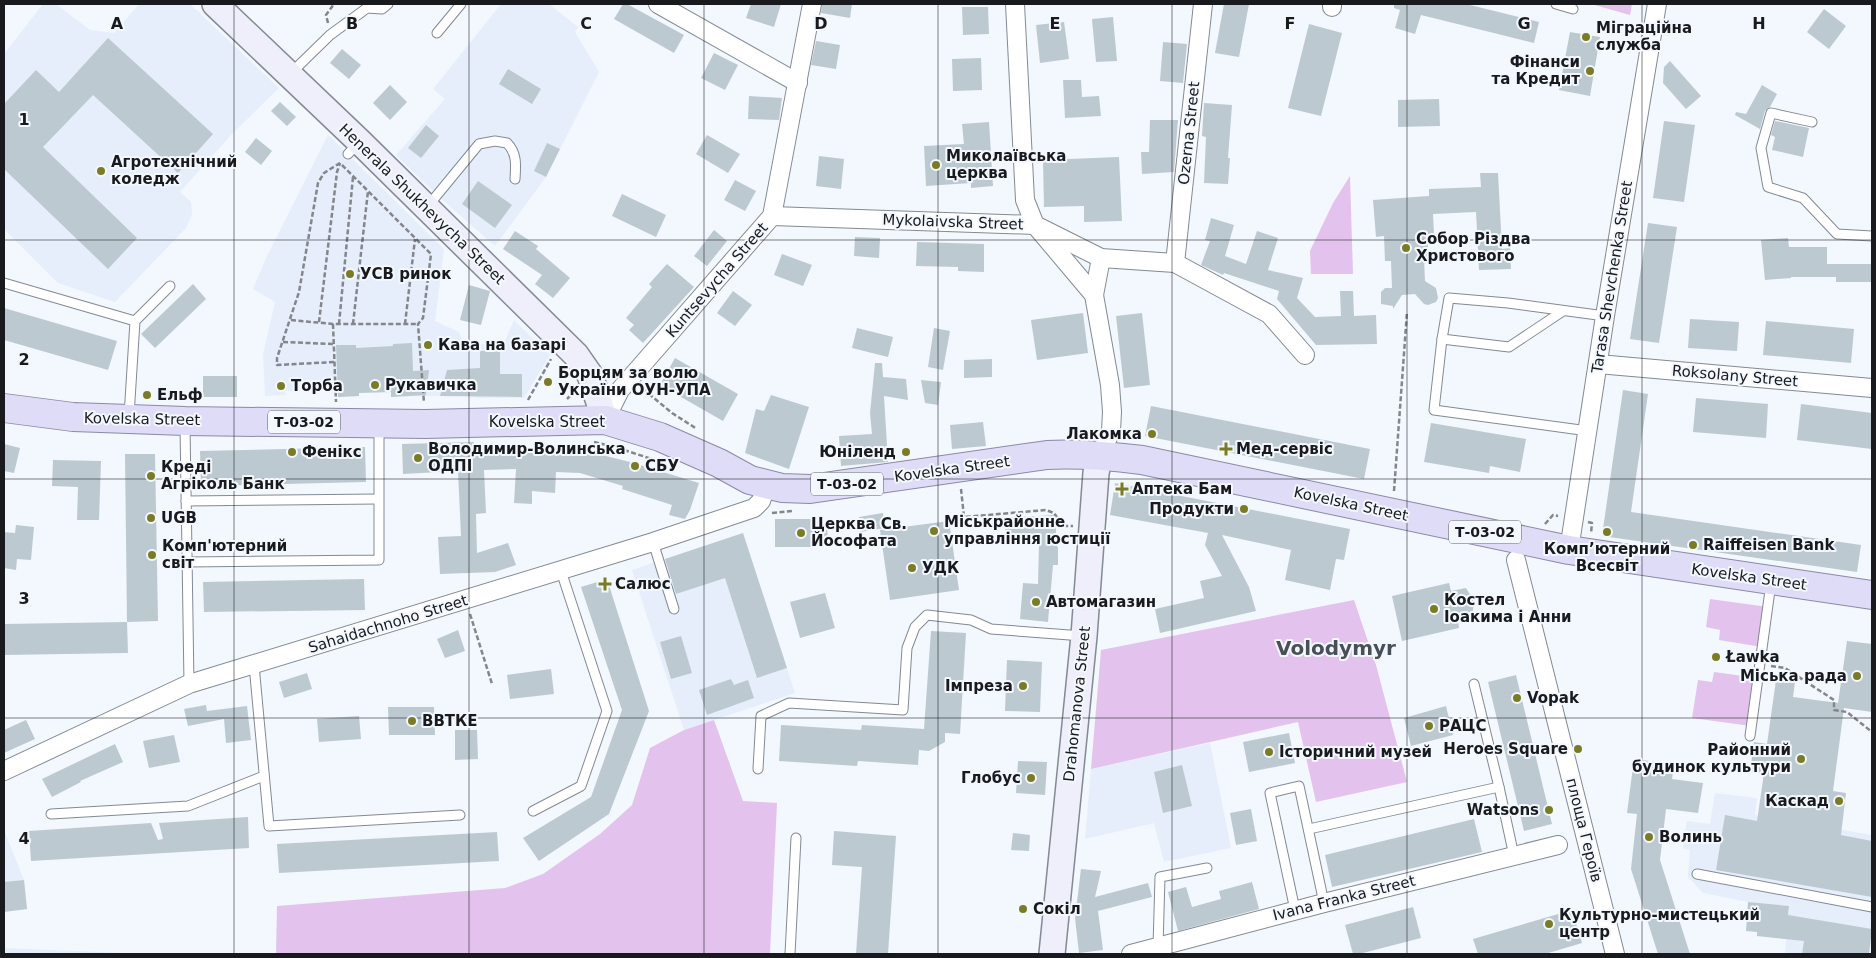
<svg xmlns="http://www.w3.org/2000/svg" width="1876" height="958" viewBox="0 0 1876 958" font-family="'DejaVu Sans',sans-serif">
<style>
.built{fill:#e6eefc}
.green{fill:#e3c3ed}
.building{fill:#bdc9d0}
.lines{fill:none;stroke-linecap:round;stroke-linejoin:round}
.lane-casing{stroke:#838a93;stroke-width:11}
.street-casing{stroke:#838a93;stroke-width:20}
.secondary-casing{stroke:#838a93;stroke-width:28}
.primary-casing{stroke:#8b89a7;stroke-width:30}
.path{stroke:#83868b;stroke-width:2.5;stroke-dasharray:5 2.5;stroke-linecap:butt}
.lane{stroke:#fff;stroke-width:9}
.street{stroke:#fff;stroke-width:18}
.secondary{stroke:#efeefb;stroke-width:25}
.primary{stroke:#dfdcf7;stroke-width:28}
.grid{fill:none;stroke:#181a1e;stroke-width:1;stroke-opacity:0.55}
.poi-dot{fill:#797c25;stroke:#f3f7fe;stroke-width:2}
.labels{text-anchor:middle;stroke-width:4;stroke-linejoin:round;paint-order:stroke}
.shield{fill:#f3f7fe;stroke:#5a5c61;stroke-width:1}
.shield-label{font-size:14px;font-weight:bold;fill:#181a1e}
.poi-label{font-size:15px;font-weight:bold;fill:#181a1e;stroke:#f3f7fe;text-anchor:start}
.street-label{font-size:15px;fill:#181a1e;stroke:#f3f7fe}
.district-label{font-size:20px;font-weight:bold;fill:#494f57;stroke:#f3f7fe}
.grid-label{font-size:16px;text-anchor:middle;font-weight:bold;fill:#181a1e;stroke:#f3f7fe;stroke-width:4;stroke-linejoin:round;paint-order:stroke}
</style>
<rect width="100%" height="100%" fill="#f3f7fe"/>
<g class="built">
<polygon points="43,4 56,4 90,30 114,33 139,4 190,4 279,88 231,135 180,192 191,202 192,214 186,228 115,302 58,283 4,229 4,54"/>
<polygon points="501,4 549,4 578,27 575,32 599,72 546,177 495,246 437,195 396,155 445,99 433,89"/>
<polygon points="328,135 444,249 435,321 459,332 465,345 504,343 514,320 550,355 524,398 477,398 466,395 391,397 391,392 359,393 359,396 338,397 338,385 335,385 298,387 298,391 285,391 285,395 265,396 263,354 275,302 253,289 266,258"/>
<polygon points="743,533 795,693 684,730 632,570"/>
<polygon points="1210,743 1231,848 1164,862 1154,823 1085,839 1091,769"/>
<polygon points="1715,793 1757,798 1755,815 1872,835 1872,936 1869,954 1785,954 1789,906 1748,902 1703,893 1688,877 1690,850 1683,848 1687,821 1710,824"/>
<polygon points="4,830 24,880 27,909 4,912"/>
<polygon points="4,948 147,954 4,954"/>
</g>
<g class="green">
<polygon points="1591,4 1632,4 1630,15"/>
<polygon points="1350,176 1353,274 1311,274 1310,251 1333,203"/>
<polygon points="1710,599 1768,607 1762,647 1719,640 1720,630 1706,627"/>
<polygon points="1354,600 1376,665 1407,782 1316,802 1298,722 1091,769 1101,650"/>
<polygon points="1714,672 1758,678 1751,726 1692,718 1698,680 1712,682"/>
<polygon points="714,720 743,801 777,803 770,954 276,954 277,906 505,888 543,874 600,834 632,805 650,748 684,730"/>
</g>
<g class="building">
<polygon points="623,4 627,4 684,35 674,53 614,19"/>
<polygon points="751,4 781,4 774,27 746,18"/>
<polygon points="822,4 852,4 850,18 821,13"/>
<polygon points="1224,4 1249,4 1239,57 1215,53"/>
<polygon points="1394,4 1466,4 1539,22 1534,43 1421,15 1415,34 1395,28 1400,10 1394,8"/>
<polygon points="962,7 988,7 989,34 963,35"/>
<polygon points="1824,9 1846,26 1829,49 1807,32"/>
<polygon points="1113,17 1117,61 1096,62 1092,19"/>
<polygon points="1064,22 1069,59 1040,63 1036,25"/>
<polygon points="1309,24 1342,33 1321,116 1288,108"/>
<polygon points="1570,32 1600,37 1590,96 1559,90"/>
<polygon points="108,38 213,134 178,173 93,95 43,147 137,238 108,269 4,169 4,104 36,70 59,92"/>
<polygon points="816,41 840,45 836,69 811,65"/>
<polygon points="1163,42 1187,44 1183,83 1160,81"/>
<polygon points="342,49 361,65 349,79 330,63"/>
<polygon points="714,53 738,65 725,90 701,78"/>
<polygon points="981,58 982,90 953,91 952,59"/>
<polygon points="1670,61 1701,96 1686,109 1663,83 1664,67"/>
<polygon points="508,69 541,89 532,104 499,84"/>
<polygon points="1063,80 1081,80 1082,97 1099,96 1101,116 1065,118"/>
<polygon points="390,85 407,102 390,120 373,103"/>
<polygon points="1762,85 1777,94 1770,107 1765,111 1760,129 1735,115 1736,112 1746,114"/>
<polygon points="749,96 782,98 779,120 748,119"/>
<polygon points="1439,99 1440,126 1398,127 1398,100"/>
<polygon points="280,102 296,117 287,126 271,111"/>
<polygon points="1204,103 1232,105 1228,158 1230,158 1228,184 1204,183 1206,137 1202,136"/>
<polygon points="1150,120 1178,120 1174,172 1142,174 1141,152 1149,152"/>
<polygon points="1664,121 1695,125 1684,202 1653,198"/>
<polygon points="1775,121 1809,128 1803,157 1772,150 1775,137 1771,135"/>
<polygon points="989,122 993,186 971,188 971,183 926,186 924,146 964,144 962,124"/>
<polygon points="426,125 439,136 421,158 408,148"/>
<polygon points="707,135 740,154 728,173 696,154"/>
<polygon points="256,138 272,151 261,165 245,152"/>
<polygon points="547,143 560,149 546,177 534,171"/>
<polygon points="819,156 844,159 841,189 816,186"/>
<polygon points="1119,157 1122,221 1084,222 1084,206 1044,207 1043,160"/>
<polygon points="1480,173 1498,173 1502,249 1510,248 1511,269 1479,270 1476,212 1433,214 1434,234 1427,234 1429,259 1424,259 1425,281 1436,288 1438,298 1436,302 1428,305 1424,304 1415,294 1402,295 1393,309 1393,306 1381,304 1381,292 1385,288 1392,288 1391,261 1385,261 1384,236 1376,237 1373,200 1429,196 1429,189 1481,187"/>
<polygon points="735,180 756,191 745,211 724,200"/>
<polygon points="478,181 512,205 495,228 462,204"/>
<polygon points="622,194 666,215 656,237 612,216"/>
<polygon points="1211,218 1234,225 1225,256 1246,264 1257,231 1278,238 1268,270 1303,278 1297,298 1315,317 1341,316 1340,291 1353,291 1354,316 1376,315 1377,344 1316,345 1277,299 1279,291 1224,273 1223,275 1201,265 1210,241 1205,240"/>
<polygon points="1648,223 1677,227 1659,343 1630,339"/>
<polygon points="714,230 727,241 707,266 694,256"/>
<polygon points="515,231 538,246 536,249 570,278 553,298 535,284 542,275 503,249"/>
<polygon points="855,237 880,238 879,258 854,256"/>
<polygon points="1788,238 1789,247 1827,247 1827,264 1872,264 1872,282 1836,282 1836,277 1791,277 1791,278 1765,280 1761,240"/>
<polygon points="917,242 984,244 984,272 958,271 958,267 916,266"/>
<polygon points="782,254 812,265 803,286 774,275"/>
<polygon points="667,264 694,287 643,343 629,330 634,325 626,318 652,287 649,284"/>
<polygon points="193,284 206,299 155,348 141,334"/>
<polygon points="469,285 490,291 481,325 460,320"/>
<polygon points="733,291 752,305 735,326 717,313"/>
<polygon points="4,308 117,341 108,370 4,340"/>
<polygon points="1083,313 1088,353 1037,360 1031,320"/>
<polygon points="1142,313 1150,385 1124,388 1116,316"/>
<polygon points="1690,319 1739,322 1737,351 1688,348"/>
<polygon points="1766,321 1854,329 1851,363 1763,355"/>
<polygon points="857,328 893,337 888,357 852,348"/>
<polygon points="934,328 950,331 943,370 928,367"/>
<polygon points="412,343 413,371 429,370 426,395 391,397 391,392 359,393 359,396 338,397 336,345 356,345 356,348 393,346 393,344"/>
<polygon points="500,350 500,374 522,374 522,397 440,396 447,370 480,368 480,351"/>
<polygon points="675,358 738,394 723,421 660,385"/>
<polygon points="992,359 992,377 964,378 964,360"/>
<polygon points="875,363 882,363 883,377 906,379 908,400 884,396 888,462 841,466 839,436 872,434 870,413"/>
<rect x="203" y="376" width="34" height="21"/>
<polygon points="921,380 941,382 938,405 925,403"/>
<polygon points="1623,390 1648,394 1631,512 1861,545 1857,572 1602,536"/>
<polygon points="771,395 809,407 789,469 745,453 756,409 764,411"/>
<polygon points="1696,398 1768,404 1766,438 1693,432"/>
<polygon points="1801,404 1872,413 1872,449 1797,440"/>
<polygon points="1151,406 1370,449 1364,479 1145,436"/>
<polygon points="983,422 986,446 952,449 950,425"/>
<polygon points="1431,423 1526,439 1520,472 1490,466 1489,473 1424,462"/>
<polygon points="474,442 474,445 520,444 521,448 582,450 630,462 699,483 690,510 685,519 669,515 672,505 622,489 623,486 580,473 556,472 555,493 532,491 532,504 514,503 516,469 484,470 486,513 476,514 477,553 508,543 516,565 495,572 440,574 438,537 461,536 458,471 403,474 402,444"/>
<polygon points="4,444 20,448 14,473 4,471"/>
<polygon points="365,447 366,482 201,486 200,451"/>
<polygon points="125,454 155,454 158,621 127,622"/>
<polygon points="53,460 101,461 99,520 77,520 78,487 52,486"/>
<polygon points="1115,483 1350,529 1344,560 1336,559 1330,590 1285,580 1291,550 1222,535 1249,587 1256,611 1160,633 1155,609 1204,598 1200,581 1222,576 1205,545 1208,533 1110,515"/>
<polygon points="883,513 885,528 860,532 859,517"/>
<polygon points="1055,515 1057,547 1058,547 1058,565 1053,565 1048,622 1020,619 1023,583 1038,584 1039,544 1006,546 1005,518"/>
<polygon points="775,519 815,519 822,522 827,529 828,537 821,545 815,547 775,547"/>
<polygon points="949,521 959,590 890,600 880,530"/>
<polygon points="16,525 34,527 31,560 17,559 16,570 4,568 4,532 15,533"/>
<polygon points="743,533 787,668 757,678 725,578 676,594 665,559"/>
<polygon points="364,579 365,610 204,612 203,582"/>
<polygon points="607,579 649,711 609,814 539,861 523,838 591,797 622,710 581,587"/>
<polygon points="1449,583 1451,591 1466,588 1474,601 1472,617 1458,620 1459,628 1402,641 1392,596"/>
<polygon points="825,593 835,628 800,638 790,602"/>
<polygon points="127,622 128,653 4,655 4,624"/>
<polygon points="458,630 465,651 445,658 437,639"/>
<polygon points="931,631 966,633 960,734 945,733 945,742 929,751 919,750 918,765 858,761 857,766 779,761 781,725 861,730 862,725 924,729"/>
<polygon points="681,636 692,673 671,679 660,642"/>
<polygon points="1847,641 1872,644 1872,712 1844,708 1833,791 1846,793 1841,835 1872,841 1872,897 1716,870 1725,815 1757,821 1764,773 1750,772 1754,742 1767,744 1776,680 1795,682 1793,697 1838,703"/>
<polygon points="1007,660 1042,662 1040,712 1005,711"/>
<polygon points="551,669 554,694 510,699 507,675"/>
<polygon points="307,673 312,689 284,698 279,682"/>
<polygon points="1516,675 1552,824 1524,831 1488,682"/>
<polygon points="731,679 734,685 748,680 754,698 707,715 699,690"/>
<polygon points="206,705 207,711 247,706 251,740 226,743 224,719 188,726 184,709"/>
<polygon points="1446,706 1453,735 1411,746 1404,718"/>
<polygon points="388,707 434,707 435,735 389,735"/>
<polygon points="359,716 361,739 319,742 317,719"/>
<polygon points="26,720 35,739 4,753 4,730"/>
<polygon points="455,730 477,730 478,759 455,760"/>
<polygon points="1289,733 1295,763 1249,772 1243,742"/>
<polygon points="174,735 180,762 149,768 143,741"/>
<polygon points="115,744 123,762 80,781 81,782 52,797 42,779"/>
<polygon points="1634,759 1674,764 1672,779 1703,783 1698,813 1666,809 1660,860 1690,954 1658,954 1631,869 1637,814 1627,813"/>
<polygon points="1018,761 1047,762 1045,795 1016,793"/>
<polygon points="1182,765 1192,806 1163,813 1154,772"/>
<polygon points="1251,809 1257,841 1236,845 1230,813"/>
<polygon points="248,817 249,848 31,861 29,831 151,823 158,840 163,839 159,823"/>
<polygon points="1474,819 1482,852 1332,887 1325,855"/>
<polygon points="834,831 896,836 888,954 856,954 862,867 832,865"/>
<polygon points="497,832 499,861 279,873 277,844"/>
<polygon points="1013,833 1030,835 1029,851 1011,850"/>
<polygon points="1081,869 1101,871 1095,897 1148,883 1152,897 1098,911 1103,950 1079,953 1075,918"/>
<polygon points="24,880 27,909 4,912 4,882"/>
<polygon points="1252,882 1259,909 1178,931 1168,892 1186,887 1192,907 1221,899 1219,891"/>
<polygon points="1748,902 1789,906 1788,915 1872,929 1869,954 1802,954 1804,941 1757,936 1757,932 1746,931"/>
<polygon points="1413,907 1421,938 1359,954 1353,954 1345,925"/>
<polygon points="1572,910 1582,943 1545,954 1478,954 1473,939"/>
</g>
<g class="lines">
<defs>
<g id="lane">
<polyline points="1556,4 1573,9"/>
<polyline points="437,33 461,4"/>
<polyline points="290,74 330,35 367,8 382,9 388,4"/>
<polyline points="1812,122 1771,113 1761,148 1768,187 1803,198 1837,234 1872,236"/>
<polyline points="348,154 359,142"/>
<path d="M428,206L479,144L495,141L507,143C517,153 516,165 515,179"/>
<polyline points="4,283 135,321"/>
<polyline points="1442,339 1509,347 1563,311"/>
<polyline points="129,416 135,321 170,286"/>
<polyline points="185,425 189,684"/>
<polyline points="1588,431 1434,410 1442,339 1449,298 1508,303 1605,316"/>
<polyline points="186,501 378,499"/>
<polyline points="653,542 674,609"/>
<polyline points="187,562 379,560 379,426"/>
<polyline points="254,665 269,826 460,815"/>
<polyline points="1474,684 1499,787 1514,856"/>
<polyline points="1750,736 1771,583"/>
<polyline points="758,769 761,716 789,703 903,710 907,648 915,627 927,615 971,620 991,629 1083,636"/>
<polyline points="533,811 581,786 607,711 561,571"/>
<polyline points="51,814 188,806 264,776"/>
<polyline points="1309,829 1499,787"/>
<polyline points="1697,874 1872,907"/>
<polyline points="1295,910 1270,793 1299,786 1324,903"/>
<polyline points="1158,947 1160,877 1207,868"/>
<polyline points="790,954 796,838"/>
</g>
<g id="street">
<polyline points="658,4 798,83"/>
<polyline points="1015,4 1025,200 1035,225 1094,295 1110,385 1112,412 1111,431 1100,455"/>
<polyline points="1332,7 1332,4"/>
<polyline points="772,216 1035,225 1101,258 1175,263 1269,314 1305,355"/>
<polyline points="1175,263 1203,4"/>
<polyline points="1094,295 1101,258"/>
<polyline points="1598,364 1872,388"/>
<polyline points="605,420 620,390 772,216 812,4"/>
<polyline points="1569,550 1605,316 1657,4"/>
<polyline points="1516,560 1615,954"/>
<polyline points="4,771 189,684 653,542 754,508 761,501 767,484"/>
<polyline points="1131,954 1324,903 1558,845"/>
</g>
<g id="secondary">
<polyline points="215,4 360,142 576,355 590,375 605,420"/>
<polyline points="1052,954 1084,636 1096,473 1100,455"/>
</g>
<path id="primary" d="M4,408L73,417L185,421L425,424L605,420L660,437L719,463L750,480L782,488L810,489L1047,455C1080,453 1110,456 1142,460L1569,550L1872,595"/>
</defs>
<use href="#lane" class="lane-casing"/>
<use href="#street" class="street-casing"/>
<use href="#secondary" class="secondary-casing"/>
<use href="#primary" class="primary-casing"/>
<g class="path">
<polyline points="328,23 326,15 334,4"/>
<polyline points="342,165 431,254 423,318 418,324 424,403"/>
<polyline points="291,320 333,324 418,324"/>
<polyline points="319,322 337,172 340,163"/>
<polyline points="333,324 336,402"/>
<polyline points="339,324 353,177"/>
<polyline points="353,324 368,191"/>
<polyline points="405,324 415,239"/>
<polyline points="283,342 333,344"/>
<polyline points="334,362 277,365 277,358 299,292 318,183 324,173 340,163"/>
<polyline points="643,389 672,413 697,429"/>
<polyline points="567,399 572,394 573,390"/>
<polyline points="528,400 551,359"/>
<polyline points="594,442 618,448"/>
<polyline points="624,450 661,462"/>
<polyline points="961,489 964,517 1046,510 1054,513 1063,526 1073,526"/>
<polyline points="1394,491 1407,312"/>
<polyline points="772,513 792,511"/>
<polyline points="1588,522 1592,523 1591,533"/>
<polyline points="1545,524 1553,515 1558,516"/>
<polyline points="470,614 492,684"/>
<polyline points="1771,666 1785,668 1834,700 1834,710 1847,712 1872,732"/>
</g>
<use href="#lane" class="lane"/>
<use href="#street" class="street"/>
<use href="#secondary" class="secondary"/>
<use href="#primary" class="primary"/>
</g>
<path class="grid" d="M234,4V954M469,4V954M704,4V954M938,4V954M1172,4V954M1407,4V954M1642,4V954M4,240H1872M4,479H1872M4,718H1872"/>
<g class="poi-dot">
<circle cx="1586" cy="37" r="5"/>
<circle cx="1590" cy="71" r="5"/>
<circle cx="936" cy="165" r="5"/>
<circle cx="101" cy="171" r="5"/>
<circle cx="1406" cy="248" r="5"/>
<circle cx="350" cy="274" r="5"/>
<circle cx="428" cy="345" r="5"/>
<circle cx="548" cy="382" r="5"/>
<circle cx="375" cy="385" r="5"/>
<circle cx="281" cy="386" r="5"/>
<circle cx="147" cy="395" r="5"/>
<circle cx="1152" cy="434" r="5"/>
<path d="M1223.5 441.5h5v5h5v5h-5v5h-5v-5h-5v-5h5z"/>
<circle cx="292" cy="452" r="5"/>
<circle cx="906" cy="452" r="5"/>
<circle cx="418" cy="458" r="5"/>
<circle cx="635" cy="466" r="5"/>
<circle cx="151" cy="476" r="5"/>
<path d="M1119.5 481.5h5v5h5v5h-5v5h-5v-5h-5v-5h5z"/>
<circle cx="1244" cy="509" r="5"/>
<circle cx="151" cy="518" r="5"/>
<circle cx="934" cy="531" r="5"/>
<circle cx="1607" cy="532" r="5"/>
<circle cx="801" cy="533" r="5"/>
<circle cx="1693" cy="545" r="5"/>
<circle cx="152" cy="555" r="5"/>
<circle cx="912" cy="568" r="5"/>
<path d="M602.5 576.5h5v5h5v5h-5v5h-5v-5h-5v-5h5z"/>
<circle cx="1036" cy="602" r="5"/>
<circle cx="1434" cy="609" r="5"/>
<circle cx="1716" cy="657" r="5"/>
<circle cx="1857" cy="676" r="5"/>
<circle cx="1023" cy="686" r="5"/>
<circle cx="1517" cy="698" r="5"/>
<circle cx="412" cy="721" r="5"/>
<circle cx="1429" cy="726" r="5"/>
<circle cx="1578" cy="749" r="5"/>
<circle cx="1269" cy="752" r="5"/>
<circle cx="1801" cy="759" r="5"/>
<circle cx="1031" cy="778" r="5"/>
<circle cx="1839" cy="801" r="5"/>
<circle cx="1549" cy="810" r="5"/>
<circle cx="1649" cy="837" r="5"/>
<circle cx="1023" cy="909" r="5"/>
<circle cx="1549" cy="924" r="5"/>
</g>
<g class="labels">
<g class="shield">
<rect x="268" y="410.5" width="72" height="23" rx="4"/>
<rect x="811" y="472.5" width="72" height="23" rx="4"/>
<rect x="1449" y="520.5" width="72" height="23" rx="4"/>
</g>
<g class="shield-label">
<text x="304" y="427">Т-03-02</text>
<text x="847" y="489">Т-03-02</text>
<text x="1485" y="537">Т-03-02</text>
</g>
<g class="poi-label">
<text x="1596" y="33">Міграційна<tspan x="1596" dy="17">служба</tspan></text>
<text x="1580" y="67" text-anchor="end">Фінанси<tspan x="1580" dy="17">та Кредит</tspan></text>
<text x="946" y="161">Миколаївська<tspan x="946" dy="17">церква</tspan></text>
<text x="111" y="167">Агротехнічний<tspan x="111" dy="17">коледж</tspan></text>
<text x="1416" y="244">Собор Різдва<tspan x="1416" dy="17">Христового</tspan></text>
<text x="360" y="279">УСВ ринок</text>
<text x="438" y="350">Кава на базарі</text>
<text x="558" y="378">Борцям за волю<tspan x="558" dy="17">України ОУН-УПА</tspan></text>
<text x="385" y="390">Рукавичка</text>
<text x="291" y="391">Торба</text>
<text x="157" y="400">Ельф</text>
<text x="1142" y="439" text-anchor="end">Лакомка</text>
<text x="428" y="454">Володимир-Волинська<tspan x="428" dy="17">ОДПІ</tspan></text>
<text x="1236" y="454">Мед-сервіс</text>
<text x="302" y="457">Фенікс</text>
<text x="896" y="457" text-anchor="end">Юніленд</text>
<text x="645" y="471">СБУ</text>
<text x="161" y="472">Креді<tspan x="161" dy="17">Агріколь Банк</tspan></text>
<text x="1132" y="494">Аптека Бам</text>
<text x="1234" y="514" text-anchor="end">Продукти</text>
<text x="161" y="523">UGB</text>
<text x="944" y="527">Міськрайонне<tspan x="944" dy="17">управління юстиції</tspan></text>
<text x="811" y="529">Церква Св.<tspan x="811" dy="17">Йософата</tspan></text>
<text x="1703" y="550">Raiffeisen Bank</text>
<text x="162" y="551">Комп'ютерний<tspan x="162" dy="17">світ</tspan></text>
<text x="1607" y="554" text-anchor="middle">Компʼютерний<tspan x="1607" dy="17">Всесвіт</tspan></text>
<text x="922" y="573">УДК</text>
<text x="615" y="589">Салюс</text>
<text x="1444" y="605">Костел<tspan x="1444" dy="17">Іоакима і Анни</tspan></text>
<text x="1046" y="607">Автомагазин</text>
<text x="1726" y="662">Ławka</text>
<text x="1847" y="681" text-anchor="end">Міська рада</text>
<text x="1013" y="691" text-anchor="end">Імпреза</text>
<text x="1527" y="703">Vopak</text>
<text x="422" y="726">ВВТКЕ</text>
<text x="1439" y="731">РАЦС</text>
<text x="1568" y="754" text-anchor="end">Heroes Square</text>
<text x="1791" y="755" text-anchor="end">Районний<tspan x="1791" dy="17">будинок культури</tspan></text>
<text x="1279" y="757">Історичний музей</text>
<text x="1021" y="783" text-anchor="end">Глобус</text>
<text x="1829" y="806" text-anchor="end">Каскад</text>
<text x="1539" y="815" text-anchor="end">Watsons</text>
<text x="1659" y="842">Волинь</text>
<text x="1033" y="914">Сокіл</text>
<text x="1559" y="920">Культурно-мистецький<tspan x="1559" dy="17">центр</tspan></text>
</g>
<g class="street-label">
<text transform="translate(1189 133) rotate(-84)" y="5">Ozerna Street</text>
<text transform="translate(422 204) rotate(44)" y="5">Henerala Shukhevycha Street</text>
<text transform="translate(953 222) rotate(2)" y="5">Mykolaivska Street</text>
<text transform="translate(1612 277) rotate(-81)" y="5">Tarasa Shevchenka Street</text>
<text transform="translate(717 280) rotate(-49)" y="5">Kuntsevycha Street</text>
<text transform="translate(1735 376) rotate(5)" y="5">Roksolany Street</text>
<text transform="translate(142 419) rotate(1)" y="5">Kovelska Street</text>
<text x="547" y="427">Kovelska Street</text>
<text transform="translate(952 469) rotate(-8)" y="5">Kovelska Street</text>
<text transform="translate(1351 504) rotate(12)" y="5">Kovelska Street</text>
<text transform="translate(1749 577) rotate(8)" y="5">Kovelska Street</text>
<text transform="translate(388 624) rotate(-17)" y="5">Sahaidachnoho Street</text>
<text transform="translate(1077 704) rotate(-84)" y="5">Drahomanova Street</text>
<text transform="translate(1584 830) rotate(76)" y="5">площа Героїв</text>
<text transform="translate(1344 898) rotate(-14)" y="5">Ivana Franka Street</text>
</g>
<g class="district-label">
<text x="1336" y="655">Volodymyr</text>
</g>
</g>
<g class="grid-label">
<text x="117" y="29">A</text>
<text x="352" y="29">B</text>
<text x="586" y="29">C</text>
<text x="821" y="29">D</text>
<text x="1055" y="29">E</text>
<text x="1290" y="29">F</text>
<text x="1524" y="29">G</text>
<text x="1759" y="29">H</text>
<text x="24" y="125">1</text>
<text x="24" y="365">2</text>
<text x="24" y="604">3</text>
<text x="24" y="844">4</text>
</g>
<rect width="1876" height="958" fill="none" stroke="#181a1e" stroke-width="10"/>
</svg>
